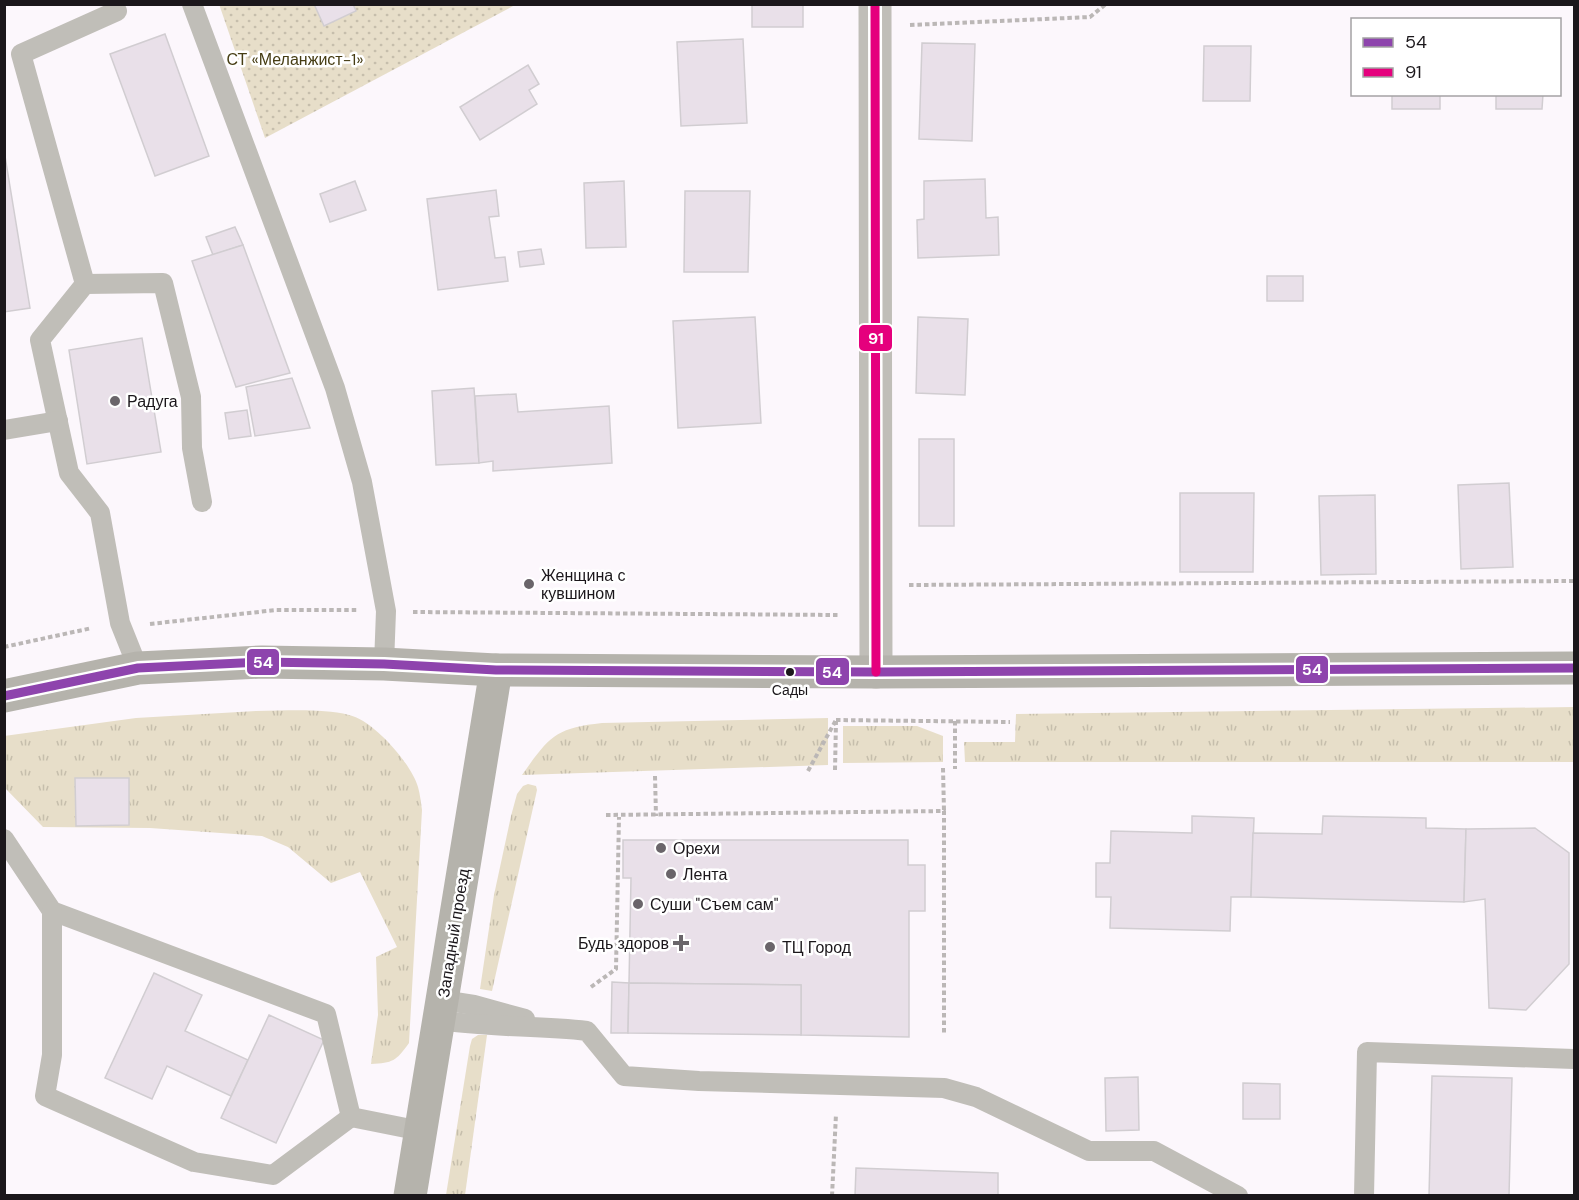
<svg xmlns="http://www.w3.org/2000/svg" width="1579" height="1200" viewBox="0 0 1579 1200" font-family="'DM Sans',sans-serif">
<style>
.grass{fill:url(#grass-tufts)}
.garden{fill:url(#garden-dots)}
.building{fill:#e9e0e9;stroke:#d1cdd1;stroke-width:1.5}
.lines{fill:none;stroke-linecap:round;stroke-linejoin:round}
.path{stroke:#bbb7b6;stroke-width:4;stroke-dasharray:4.5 3;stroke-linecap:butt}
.lane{stroke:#c0beb8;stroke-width:20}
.street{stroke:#c0beb8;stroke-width:33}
.secondary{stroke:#b5b3ac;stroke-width:33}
.bus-1-casing{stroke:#fff;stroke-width:14}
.bus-2-casing{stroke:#fff;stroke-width:14}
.bus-1{stroke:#8e44ad;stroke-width:9}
.bus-2{stroke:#e5007d;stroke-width:9}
.poi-dot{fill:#6a656a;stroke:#fff;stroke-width:2}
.bus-dot{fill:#1b171b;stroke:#fff;stroke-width:2}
.labels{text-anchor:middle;stroke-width:5;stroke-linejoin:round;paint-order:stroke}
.bus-label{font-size:14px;fill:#1b171b;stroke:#fff}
.park-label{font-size:16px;fill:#463d14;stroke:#fff}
.poi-label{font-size:16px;fill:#1b171b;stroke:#fff;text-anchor:start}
.street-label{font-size:16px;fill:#1b171b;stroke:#fff}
.line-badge{stroke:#fff;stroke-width:2}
.badge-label{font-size:16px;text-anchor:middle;font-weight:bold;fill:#fff}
</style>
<defs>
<pattern id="grass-tufts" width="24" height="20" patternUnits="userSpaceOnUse" patternTransform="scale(1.5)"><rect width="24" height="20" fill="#e7dec9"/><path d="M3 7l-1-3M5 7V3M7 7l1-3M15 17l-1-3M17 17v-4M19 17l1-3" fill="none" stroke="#c6beac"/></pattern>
<pattern id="garden-dots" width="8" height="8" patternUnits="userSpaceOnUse" patternTransform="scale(1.5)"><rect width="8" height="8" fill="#e7dec9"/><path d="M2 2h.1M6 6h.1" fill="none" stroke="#c6beac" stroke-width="1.8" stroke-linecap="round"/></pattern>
</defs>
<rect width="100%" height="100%" fill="#fcf7fc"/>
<g class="grass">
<polygon points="1574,707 1574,762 965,762 964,742 1015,742 1016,714"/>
<path d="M256,711C286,711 320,708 349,715C373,720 411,763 418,787C420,794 421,803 422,810L409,1043C396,1061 393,1063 371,1064L378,1015L376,957L397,947L360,872L331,883L288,847L262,836L150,828L43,827L5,788L4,736L136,718Z"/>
<path d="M828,718V765L522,775C549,737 555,728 602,723Z"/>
<polygon points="843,726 917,726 943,736 943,762 843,763"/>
<polygon points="528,784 536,786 537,790 492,991 480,989 494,895 511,816 517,794 523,786"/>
<polygon points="478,1035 487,1035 465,1195 446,1195 470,1046 472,1039"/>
</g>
<polygon class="garden" points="219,4 515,5 265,138"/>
<g class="building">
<polygon points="314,4 353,4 356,11 324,26"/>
<rect x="752" y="4" width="51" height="23"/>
<polygon points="165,34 209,156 155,176 110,54"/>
<polygon points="743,39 747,123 681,126 677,42"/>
<polygon points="922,43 975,44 972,141 919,139"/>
<polygon points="1204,46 1251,46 1250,101 1203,101"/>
<polygon points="528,65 539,84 529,90 537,104 480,140 460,107"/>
<rect x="1392" y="94" width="48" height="15"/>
<polygon points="1496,94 1543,94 1542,109 1496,109"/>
<polygon points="4,150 30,308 4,312"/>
<polygon points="985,179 986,218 998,217 999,255 918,258 917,220 924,219 924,181"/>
<polygon points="355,181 366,210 330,222 320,194"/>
<polygon points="624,181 626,247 586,248 584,183"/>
<polygon points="496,190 499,216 489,217 495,258 505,257 508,281 438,290 427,199"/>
<polygon points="685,191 750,191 748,272 684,272"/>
<polygon points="235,227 243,245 213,255 206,237"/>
<polygon points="243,245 290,373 236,387 192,261"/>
<polygon points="541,249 544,264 520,267 518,252"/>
<rect x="1267" y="276" width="36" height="25"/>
<polygon points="755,317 761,423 678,428 673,321"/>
<polygon points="918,317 968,319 965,395 916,393"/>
<polygon points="142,338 161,452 87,464 69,350"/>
<polygon points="292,378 310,428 255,436 246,387"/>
<polygon points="474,388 479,463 436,465 432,391"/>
<polygon points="516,394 518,412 609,406 612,463 493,471 493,461 479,463 475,396"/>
<polygon points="247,410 251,436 229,439 225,413"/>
<rect x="919" y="439" width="35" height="87"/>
<polygon points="1509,483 1513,567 1461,569 1458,485"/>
<polygon points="1180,493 1254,493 1253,572 1180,572"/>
<polygon points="1375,495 1376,574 1321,575 1319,496"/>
<polygon points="75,778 129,778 129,825 76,826"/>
<polygon points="1192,816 1254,818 1251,897 1231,897 1230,931 1110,928 1111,897 1096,897 1096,863 1110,863 1111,831 1192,833"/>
<polygon points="1323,816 1426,818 1426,828 1466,829 1464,902 1251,897 1253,833 1322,834"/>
<polygon points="1535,828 1569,853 1569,964 1526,1010 1489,1008 1485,899 1464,902 1466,829"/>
<polygon points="623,840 908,840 908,865 925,865 925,911 909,911 909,1037 801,1035 801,985 629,983 631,878 623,878"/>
<polygon points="154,973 202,995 185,1031 248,1060 231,1096 167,1066 152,1099 105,1078"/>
<polygon points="612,982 629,983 628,1033 611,1033"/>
<polygon points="629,983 801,985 801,1035 628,1033"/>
<polygon points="269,1015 324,1040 276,1143 221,1118"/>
<polygon points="1432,1076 1512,1078 1509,1196 1429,1196"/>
<polygon points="1138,1077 1139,1130 1106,1131 1105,1078"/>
<polygon points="1243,1083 1280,1084 1280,1119 1243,1119"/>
<polygon points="856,1168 998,1173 998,1196 855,1196"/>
</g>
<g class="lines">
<g class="path">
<polyline points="910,25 1090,17 1106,4"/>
<polyline points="909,585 1574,581"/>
<polyline points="413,612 840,615"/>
<polyline points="150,624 276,610 357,610"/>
<polyline points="4,647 92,628"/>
<polyline points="836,720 1010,722"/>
<polyline points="955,721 955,769"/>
<polyline points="943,768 944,811"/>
<polyline points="835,770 836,721"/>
<polyline points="808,771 836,720"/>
<polyline points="655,776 656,816"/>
<polyline points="606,815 944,811 944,1035"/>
<polyline points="591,987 616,969 619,817"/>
<polyline points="832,1196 836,1114"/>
</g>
<g class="lane">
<polyline points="192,4 335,388 362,482 386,611 384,664"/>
<polyline points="117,11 21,54 85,284 40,340 69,473 100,513 120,623 138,668"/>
<polyline points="85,284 163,283 191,397 192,448 202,502"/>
<polyline points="4,430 58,421"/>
<polyline points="4,839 52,911 326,1014 351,1117 421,1131"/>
<polyline points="52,911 52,1055 45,1096 194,1162 273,1175 351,1117"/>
<polyline points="442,1000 474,1005 525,1019"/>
<path d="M439,1020C488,1028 537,1025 587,1031L624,1076L699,1081L944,1088L976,1097L1089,1151H1154L1238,1196"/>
<polyline points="1364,1196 1367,1052 1574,1059"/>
</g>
<polyline class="street" points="875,4 876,672"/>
<g class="secondary">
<polyline points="4,696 138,668 262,662 384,664 496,670 876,672 1574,668"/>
<polyline points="410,1196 496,670"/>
</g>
<defs>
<polyline id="bus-1" points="4,696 138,668 262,662 384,664 496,670 876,672 1574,668"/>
<polyline id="bus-2" points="875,4 876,672"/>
</defs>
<use href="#bus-1" class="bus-1-casing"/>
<use href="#bus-2" class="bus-2-casing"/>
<use href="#bus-1" class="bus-1"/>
<use href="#bus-2" class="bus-2"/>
</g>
<g class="poi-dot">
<circle cx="115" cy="401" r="6"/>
<circle cx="529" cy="584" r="6"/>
<circle cx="661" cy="848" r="6"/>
<circle cx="671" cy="874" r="6"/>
<circle cx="638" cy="904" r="6"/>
<path d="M678 934h6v6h6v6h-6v6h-6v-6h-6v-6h6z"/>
<circle cx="770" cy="947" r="6"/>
</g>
<circle class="bus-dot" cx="790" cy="672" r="5"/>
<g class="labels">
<g class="bus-label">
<text x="790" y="695">Сады</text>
</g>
<g class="park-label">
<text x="295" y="65">СТ «Меланжист-1»</text>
</g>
<g class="poi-label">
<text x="127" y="407">Радуга</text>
<text x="541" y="581">Женщина с<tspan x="541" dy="18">кувшином</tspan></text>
<text x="673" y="854">Орехи</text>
<text x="683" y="880">Лента</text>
<text x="650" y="910">Суши "Съем сам"</text>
<text x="669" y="949" text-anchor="end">Будь здоров</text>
<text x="782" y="953">ТЦ Город</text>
</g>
<g class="street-label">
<text transform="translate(453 933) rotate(-81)" y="6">Западный проезд</text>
</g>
</g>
<g class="line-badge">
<rect x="858" y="324" width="35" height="28" rx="6" fill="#e5007d"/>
<rect x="246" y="648" width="34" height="28" rx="6" fill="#8e44ad"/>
<rect x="1295" y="655" width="34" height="29" rx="6" fill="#8e44ad"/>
<rect x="815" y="657" width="35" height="29" rx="6" fill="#8e44ad"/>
</g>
<g class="badge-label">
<text x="876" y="344">91</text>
<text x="263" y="668">54</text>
<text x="1312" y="675">54</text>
<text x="832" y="678">54</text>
</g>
<rect width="1579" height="1200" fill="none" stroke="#1b171b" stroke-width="12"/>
<rect x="1351" y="18" width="210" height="78" fill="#ffffff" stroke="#a4a2a4" stroke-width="1.5"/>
<rect x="1363" y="38" width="30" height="9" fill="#8e44ad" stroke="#a4a2a4" stroke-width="1.5"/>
<text x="1405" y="48" font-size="18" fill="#1b171b">54</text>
<rect x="1363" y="68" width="30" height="9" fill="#e5007d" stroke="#a4a2a4" stroke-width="1.5"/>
<text x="1405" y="78" font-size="18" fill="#1b171b">91</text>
</svg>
